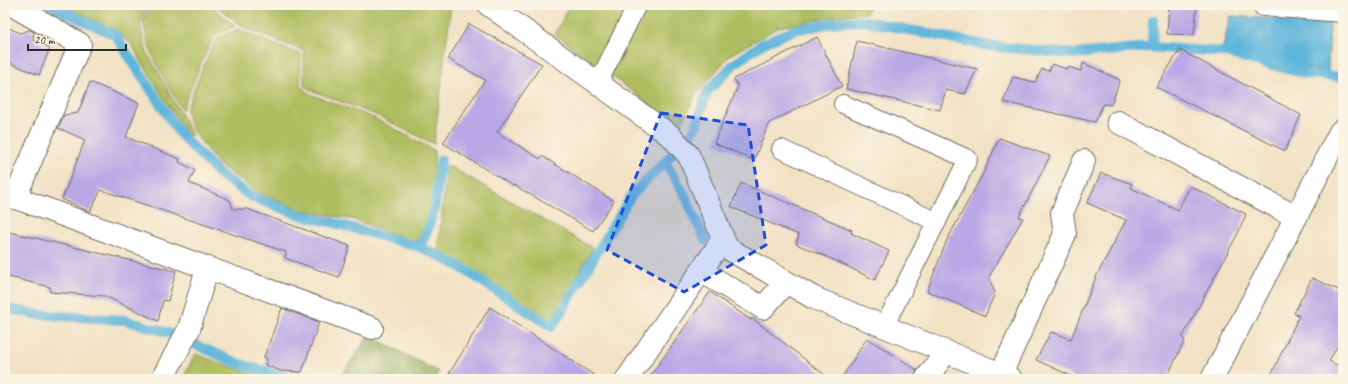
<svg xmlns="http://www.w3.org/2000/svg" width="1348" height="384" viewBox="0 0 1348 384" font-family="Caveat,sans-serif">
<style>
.green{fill:#aebd5f;stroke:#6c7445}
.forest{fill:#8aa456;stroke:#5a6840}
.water{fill:#5eb6db;stroke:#447083}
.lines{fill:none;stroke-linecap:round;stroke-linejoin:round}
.stream{stroke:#5eb6db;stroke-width:10}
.building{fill:#baa7e5}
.service-casing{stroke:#716b61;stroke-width:20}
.minor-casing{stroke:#716b61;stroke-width:24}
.service{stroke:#fff;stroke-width:18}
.minor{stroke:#fff;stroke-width:22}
.marked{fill:#1d4ed8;fill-opacity:0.2;stroke:#1d4ed8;stroke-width:3;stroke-dasharray:8 5;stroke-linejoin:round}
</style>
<rect width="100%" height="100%" fill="#fcf5e5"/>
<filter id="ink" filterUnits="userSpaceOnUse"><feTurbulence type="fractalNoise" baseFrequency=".025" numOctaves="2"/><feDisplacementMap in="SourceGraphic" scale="8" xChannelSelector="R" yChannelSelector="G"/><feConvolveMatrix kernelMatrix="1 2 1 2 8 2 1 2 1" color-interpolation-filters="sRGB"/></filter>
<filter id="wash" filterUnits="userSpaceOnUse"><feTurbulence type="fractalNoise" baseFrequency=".012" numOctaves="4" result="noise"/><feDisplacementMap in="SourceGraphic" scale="16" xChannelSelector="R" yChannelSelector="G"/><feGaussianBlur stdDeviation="0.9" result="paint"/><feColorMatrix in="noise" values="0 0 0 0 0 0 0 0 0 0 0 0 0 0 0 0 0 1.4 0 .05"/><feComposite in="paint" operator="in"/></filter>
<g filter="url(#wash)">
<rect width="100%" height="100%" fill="#f2e2c4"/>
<g class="green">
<polygon points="61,5 148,5 140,25 146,50 192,135 188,136 163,97 131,44 114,29"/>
<polygon points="151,5 210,5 235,26 214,36 199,68 182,110 160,71 149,47 143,22"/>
<polygon points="215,5 451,5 434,144 376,115 313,91 304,86 304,51 243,27"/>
<polygon points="570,5 869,5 867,13 835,16 779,27 730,55 695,96 680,127 555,34"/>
<polygon points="237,29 278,46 301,54 300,86 310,94 374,118 434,150 434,189 426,226 418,243 355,220 301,210 257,192 218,164 191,128 186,110 201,72 216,39"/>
<polygon points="447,165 593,248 551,322 438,250"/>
<polygon points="195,354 266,379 183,379"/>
</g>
<polygon class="forest" points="369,335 439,372 435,379 339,379"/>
<polygon class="water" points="1230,16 1330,22 1328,71 1305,68 1306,74 1222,52"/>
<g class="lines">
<g class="stream">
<polyline points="52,5 58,9 115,35 179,133 218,173 250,196 303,216 334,223 420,247 459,266 552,327 631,196 692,134 696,127 707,92 733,65 762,44 794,30 838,22 865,21 990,46 1075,54 1147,47 1222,52 1306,74 1343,77"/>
<polyline points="1152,47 1153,20"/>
<polyline points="665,162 685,195 705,240"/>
<polyline points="420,247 429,226 435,204 441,160"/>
<polyline points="5,308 34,314 124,320 166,332 240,364 292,379"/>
</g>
</g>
<g id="blocks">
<g class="building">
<polygon points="1169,5 1197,5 1194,35 1167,34"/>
<polygon points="469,24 542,64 497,132 540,159 542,156 614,201 593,231 514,185 513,186 443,143 485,80 448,59"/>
<polygon points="5,26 20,33 30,30 34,32 33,40 50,48 39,75 5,61"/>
<polygon points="817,37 842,86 769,123 754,160 714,143 738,86 734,79"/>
<polygon points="857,41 977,69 965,94 946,90 940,110 846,89"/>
<polygon points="1180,50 1301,115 1285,151 1156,87"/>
<polygon points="1083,63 1120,80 1111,105 1103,104 1095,122 1003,102 1013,77 1035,82 1042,69 1049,71 1052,64 1066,69 1068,67 1081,71"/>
<polygon points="90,82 139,103 126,137 180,159 179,162 195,170 189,183 230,200 233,209 247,209 350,246 339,277 285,258 286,252 101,190 90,212 62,199 85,140 58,128 64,115 78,113"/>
<polygon points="999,138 1050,156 1019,217 1023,218 989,277 995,293 985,316 927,291 947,240 985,170"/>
<polygon points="1101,173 1132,184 1131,188 1178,210 1190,186 1246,214 1238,233 1182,338 1185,340 1166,379 1078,379 1036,360 1051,332 1071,339 1096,277 1126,220 1087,203"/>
<polygon points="741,183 852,230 851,233 889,251 875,280 834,260 796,244 799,235 731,207"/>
<polygon points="5,231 176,271 168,301 163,300 158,321 105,296 50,292 50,287 5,276"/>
<polygon points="1312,278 1343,292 1343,336 1329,361 1343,368 1343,379 1269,379 1299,316 1294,313"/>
<polygon points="710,292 751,320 752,318 830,379 648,379"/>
<polygon points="490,307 600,379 446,379"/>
<polygon points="282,308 319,322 302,372 281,371 265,365 267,359 264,357"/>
<polygon points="867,338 917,370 914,379 841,379"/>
</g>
</g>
</g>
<g filter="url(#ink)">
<use href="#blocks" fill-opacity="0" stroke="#716b61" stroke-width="1"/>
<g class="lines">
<defs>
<g id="service">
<polyline points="598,83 637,5"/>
<polyline points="843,104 968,159 884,327"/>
<polyline points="781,149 937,222"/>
</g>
<g id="minor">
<polyline points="12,5 80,44 15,198"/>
<polyline points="489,5 671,136 689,156 727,248 814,298 1001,374 1011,379"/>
<polyline points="1264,5 1343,11"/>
<polyline points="1118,122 1296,217"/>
<polyline points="5,194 372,328"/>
<polyline points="701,271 763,308 786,282"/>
<polyline points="1001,374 1065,234 1062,213 1084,161"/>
<polyline points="162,379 189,329 207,269"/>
<polyline points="627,379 723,239"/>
<polyline points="926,379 946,352"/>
<polyline points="1212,379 1340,132 1343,130"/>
</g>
</defs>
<use href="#service" class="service-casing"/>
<use href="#minor" class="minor-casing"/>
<use href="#service" class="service"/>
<use href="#minor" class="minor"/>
</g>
</g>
<path class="marked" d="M661,113L748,125L766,245L684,292L607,250Z"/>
<rect width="1348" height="384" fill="none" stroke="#fcf5e5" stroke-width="20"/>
<path d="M28 44v6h98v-6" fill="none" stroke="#2b2b2b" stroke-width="2"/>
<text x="34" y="44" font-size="12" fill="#2b2b2b" stroke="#fcf5e5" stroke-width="3" paint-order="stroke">20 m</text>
</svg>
